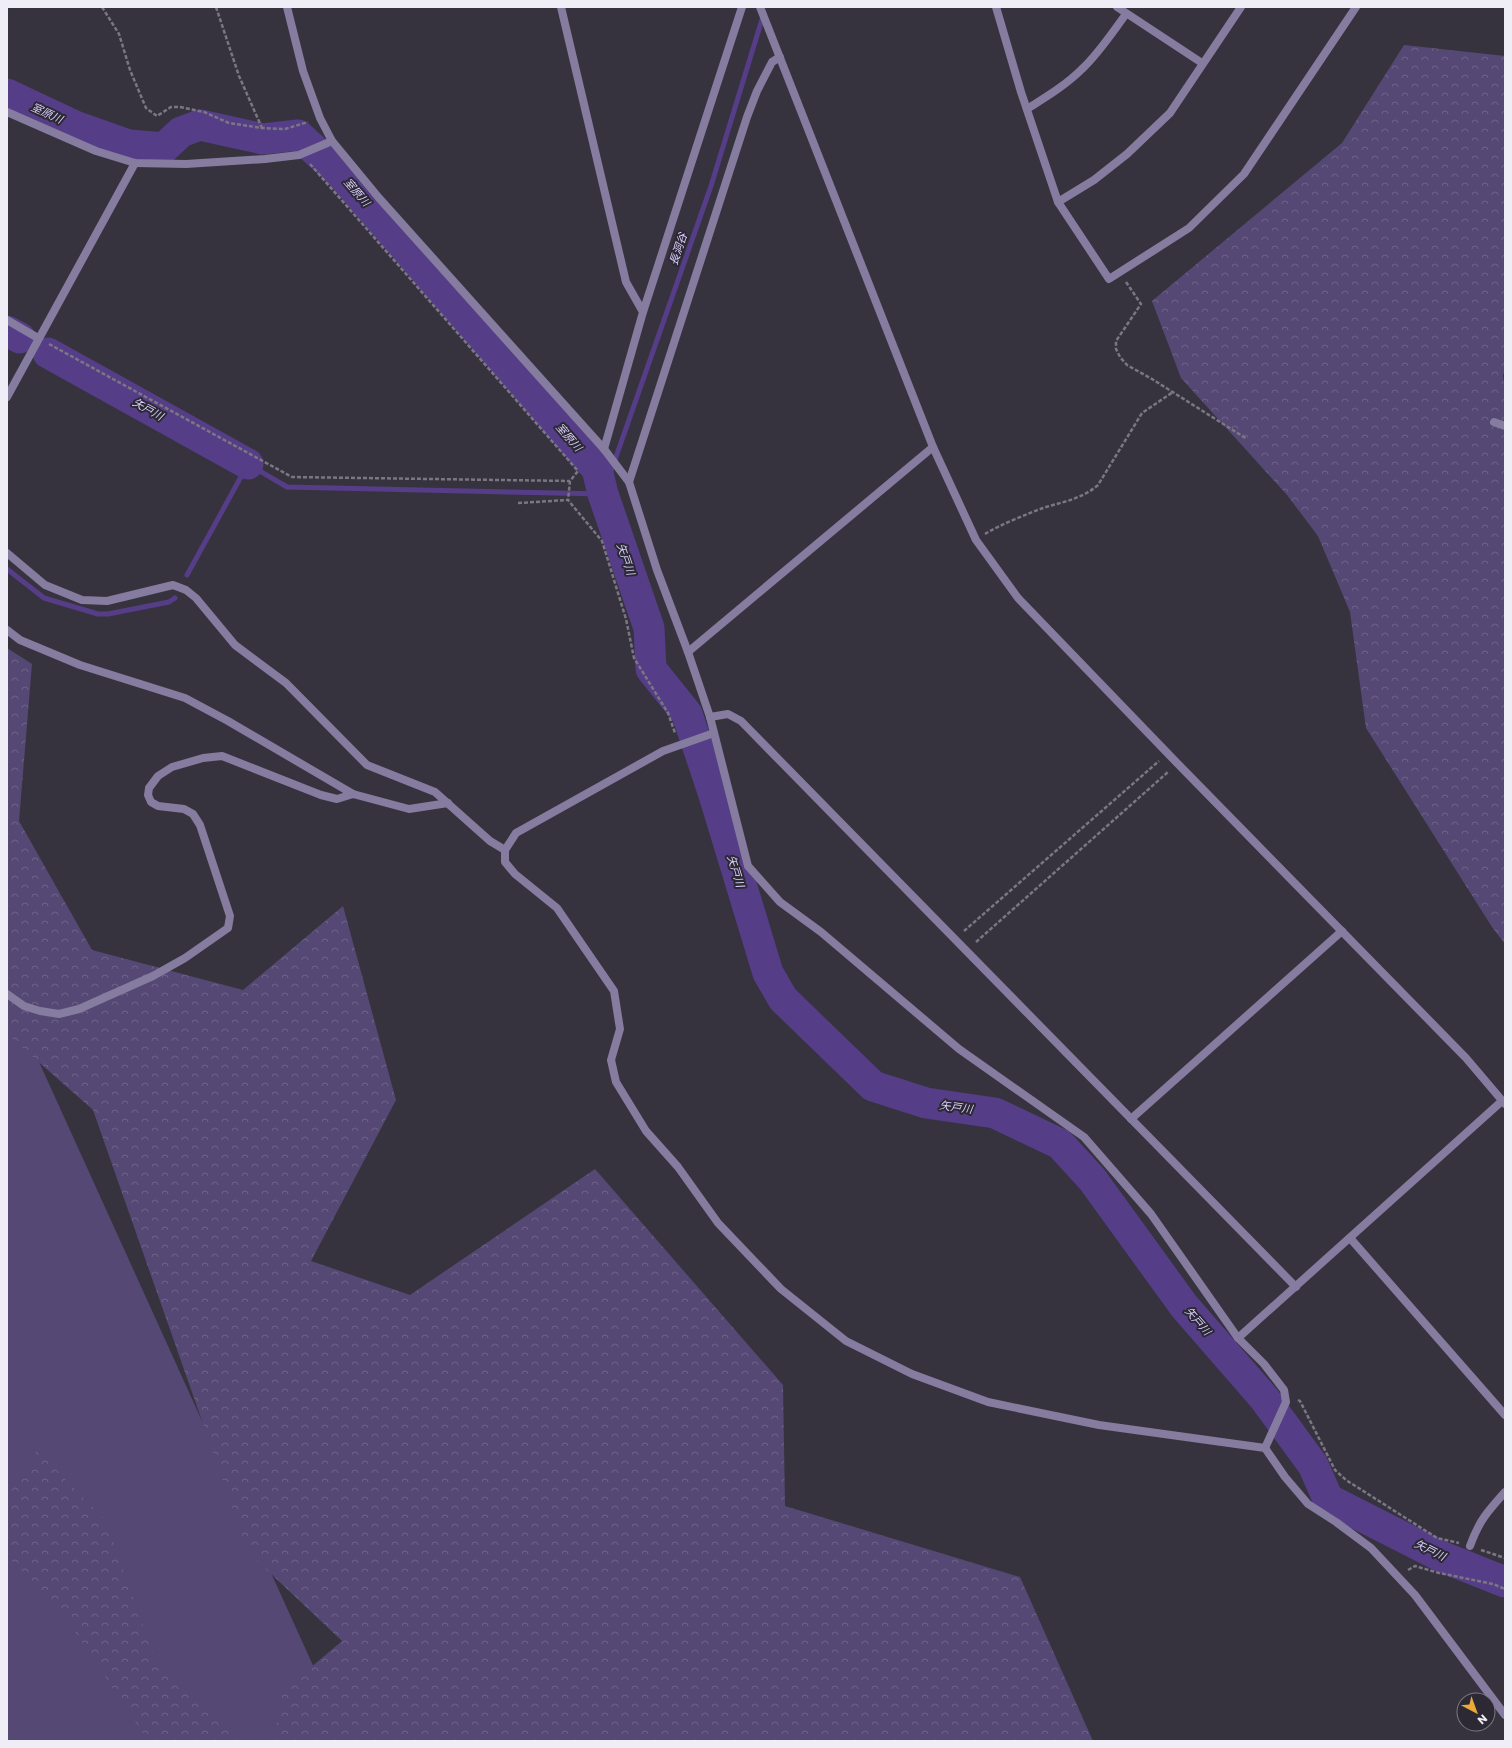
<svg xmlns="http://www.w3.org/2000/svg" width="1512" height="1748" viewBox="0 0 1512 1748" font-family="Poppins,'Noto Sans JP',sans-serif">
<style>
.grass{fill:#554874}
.forest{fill:url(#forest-crowns)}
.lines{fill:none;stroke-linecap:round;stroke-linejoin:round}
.stream{stroke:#563d88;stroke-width:5}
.river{stroke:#563d88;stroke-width:31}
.path{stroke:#7a7782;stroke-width:2.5;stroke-dasharray:4 2;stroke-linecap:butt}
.minor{stroke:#857ca0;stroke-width:8}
.tertiary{stroke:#857ca0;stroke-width:8}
.labels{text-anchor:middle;stroke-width:4;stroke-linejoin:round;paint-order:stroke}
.water-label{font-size:11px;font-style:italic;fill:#dbd0fc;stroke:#2c2935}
</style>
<defs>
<pattern id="forest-crowns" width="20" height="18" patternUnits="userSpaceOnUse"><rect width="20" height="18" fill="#554874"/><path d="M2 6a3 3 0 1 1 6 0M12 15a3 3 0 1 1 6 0" fill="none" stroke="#6e6388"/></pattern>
</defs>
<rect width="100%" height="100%" fill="#36333f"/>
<polygon class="grass" points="7,1014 25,1031 326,1694 781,1741 7,1741"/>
<g class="forest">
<polygon points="1404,45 1505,56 1505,371 1503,375 1505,392 1505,944 1492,927 1366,728 1350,612 1318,536 1287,495 1181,378 1152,301 1342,143"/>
<polygon points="7,648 32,664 19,821 92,950 243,990 343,906 396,1100 311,1261 410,1295 595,1169 783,1385 785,1506 1020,1577 1093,1741 540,1741 506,1738 459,1741 273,1741 283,1691 342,1641 248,1552 93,1110 7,1034"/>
<polygon points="37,1450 106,1521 159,1671 248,1741 148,1741 61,1611 7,1556 7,1498"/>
</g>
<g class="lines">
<g class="stream">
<polyline points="7,569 44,598 98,614 108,614 169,602 175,598"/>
<polyline points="187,575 248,464 287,487 603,494 711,186 763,16"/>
</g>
<g class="river">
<polyline points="7,94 75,126 129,145 164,148 181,132 200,125 263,139 298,135 340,173 597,469 603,494 649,628 651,669 687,714 714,795 768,973 783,999 873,1086 926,1103 995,1113 1060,1144 1092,1179 1184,1306 1264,1398 1313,1465 1328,1499 1440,1556 1505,1582"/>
<polyline points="7,331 20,338"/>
<polyline points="48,353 248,464"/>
</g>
<g class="path">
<polyline points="102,7 119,34 130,70 146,108 157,116 171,107 180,107 204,112 229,123 262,128 285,129 308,122"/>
<polyline points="216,7 239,76 262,128"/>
<polyline points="310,164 578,471 570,481 568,500"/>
<polyline points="1126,282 1141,304 1116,341 1116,349 1120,357 1127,365 1152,379 1247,439"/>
<polyline points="49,344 292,477 570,481"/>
<polyline points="518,503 568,500 602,541 626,619 634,658 668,713 675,733"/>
<path d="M985,534C999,525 1027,514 1043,508C1062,502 1082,499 1098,485L1142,413L1173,392"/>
<polyline points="964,931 1159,761"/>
<polyline points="976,942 1168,772"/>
<polyline points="1298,1400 1300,1401 1335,1470 1346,1480 1437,1538 1459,1543"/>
<polyline points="1481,1550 1505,1558"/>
<polyline points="1408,1570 1415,1566 1439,1573 1493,1584 1505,1589"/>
</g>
<g class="minor">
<polyline points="287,7 303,71 320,118 332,141 379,198 604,449 629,482 657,570 688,652 710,717 748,866 780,902 821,932 959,1049 1084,1137 1151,1214 1238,1338 1264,1364 1284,1390 1286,1402 1265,1448"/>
<polyline points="561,7 626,282 643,312 604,449"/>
<polyline points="996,7 1021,92 1058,202 1109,279 1189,228 1244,174 1356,7"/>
<polyline points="1117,7 1202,63"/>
<path d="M1027,109C1046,97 1066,85 1082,69C1099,53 1112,33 1126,14"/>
<polyline points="7,112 96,151 135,163 186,164 265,159 299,155 332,141"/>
<polyline points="1058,202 1094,180 1127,154 1170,113 1241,7"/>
<polyline points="643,312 742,7"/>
<polyline points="7,320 38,338"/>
<polyline points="7,397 135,163"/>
<polyline points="1494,422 1505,426"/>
<polyline points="629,482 747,117 757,91 772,62 780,57"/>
<polyline points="7,553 45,585 82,600 107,601 173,585 186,590 196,598 235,645 286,683 367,765 435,792 490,841 505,850 505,862 515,874 557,908 614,991 620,1029 611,1060 616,1082 646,1131 678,1167 718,1223 781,1289 846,1341 912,1374 988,1402 1099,1425 1265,1448 1285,1477 1308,1504 1336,1522 1371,1548 1415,1595 1505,1715"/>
<polyline points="7,630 20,640 80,665 185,698 228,721 353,794"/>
<polyline points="688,652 933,447"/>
<polyline points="710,717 728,714 741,721 1296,1287"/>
<polyline points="505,850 516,833 663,751 714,733"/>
<polyline points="7,994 24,1006 40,1011 59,1014 79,1009 153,976 185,958 228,928 230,916 200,825 193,814 184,809 158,806 151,802 148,795 149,788 158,776 172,767 203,758 222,756 321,795 337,799 353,794 409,809 448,803"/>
<polyline points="1131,1119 1342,931"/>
<polyline points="1350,1238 1505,1415"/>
<polyline points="1238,1338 1502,1101"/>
<path d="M1470,1546C1479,1521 1487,1512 1505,1492"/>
</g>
<polyline class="tertiary" points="760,7 933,447 976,540 1018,598 1178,764 1466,1058 1505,1104"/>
</g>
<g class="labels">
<g class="water-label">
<text transform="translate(47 113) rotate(25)" y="4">室原川</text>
<text transform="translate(357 192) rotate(49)" y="4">室原川</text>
<text transform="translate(678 249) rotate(-71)" y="4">長洞谷</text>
<text transform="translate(148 409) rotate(29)" y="4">矢戸川</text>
<text transform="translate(569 437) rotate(49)" y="4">室原川</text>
<text transform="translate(626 559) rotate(71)" y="4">矢戸川</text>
<text transform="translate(736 871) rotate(73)" y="4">矢戸川</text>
<text transform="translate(956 1107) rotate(8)" y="4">矢戸川</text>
<text transform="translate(1198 1321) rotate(49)" y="4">矢戸川</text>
<text transform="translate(1430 1550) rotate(26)" y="4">矢戸川</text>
</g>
</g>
<rect width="1512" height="1748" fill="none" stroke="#efedf5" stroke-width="16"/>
<g transform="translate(1476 1712) rotate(139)"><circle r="19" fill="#2c2935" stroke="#7a7782"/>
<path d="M0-3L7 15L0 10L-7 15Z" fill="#eba93a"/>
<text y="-6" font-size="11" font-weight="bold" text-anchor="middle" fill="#efedf5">N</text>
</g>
</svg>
